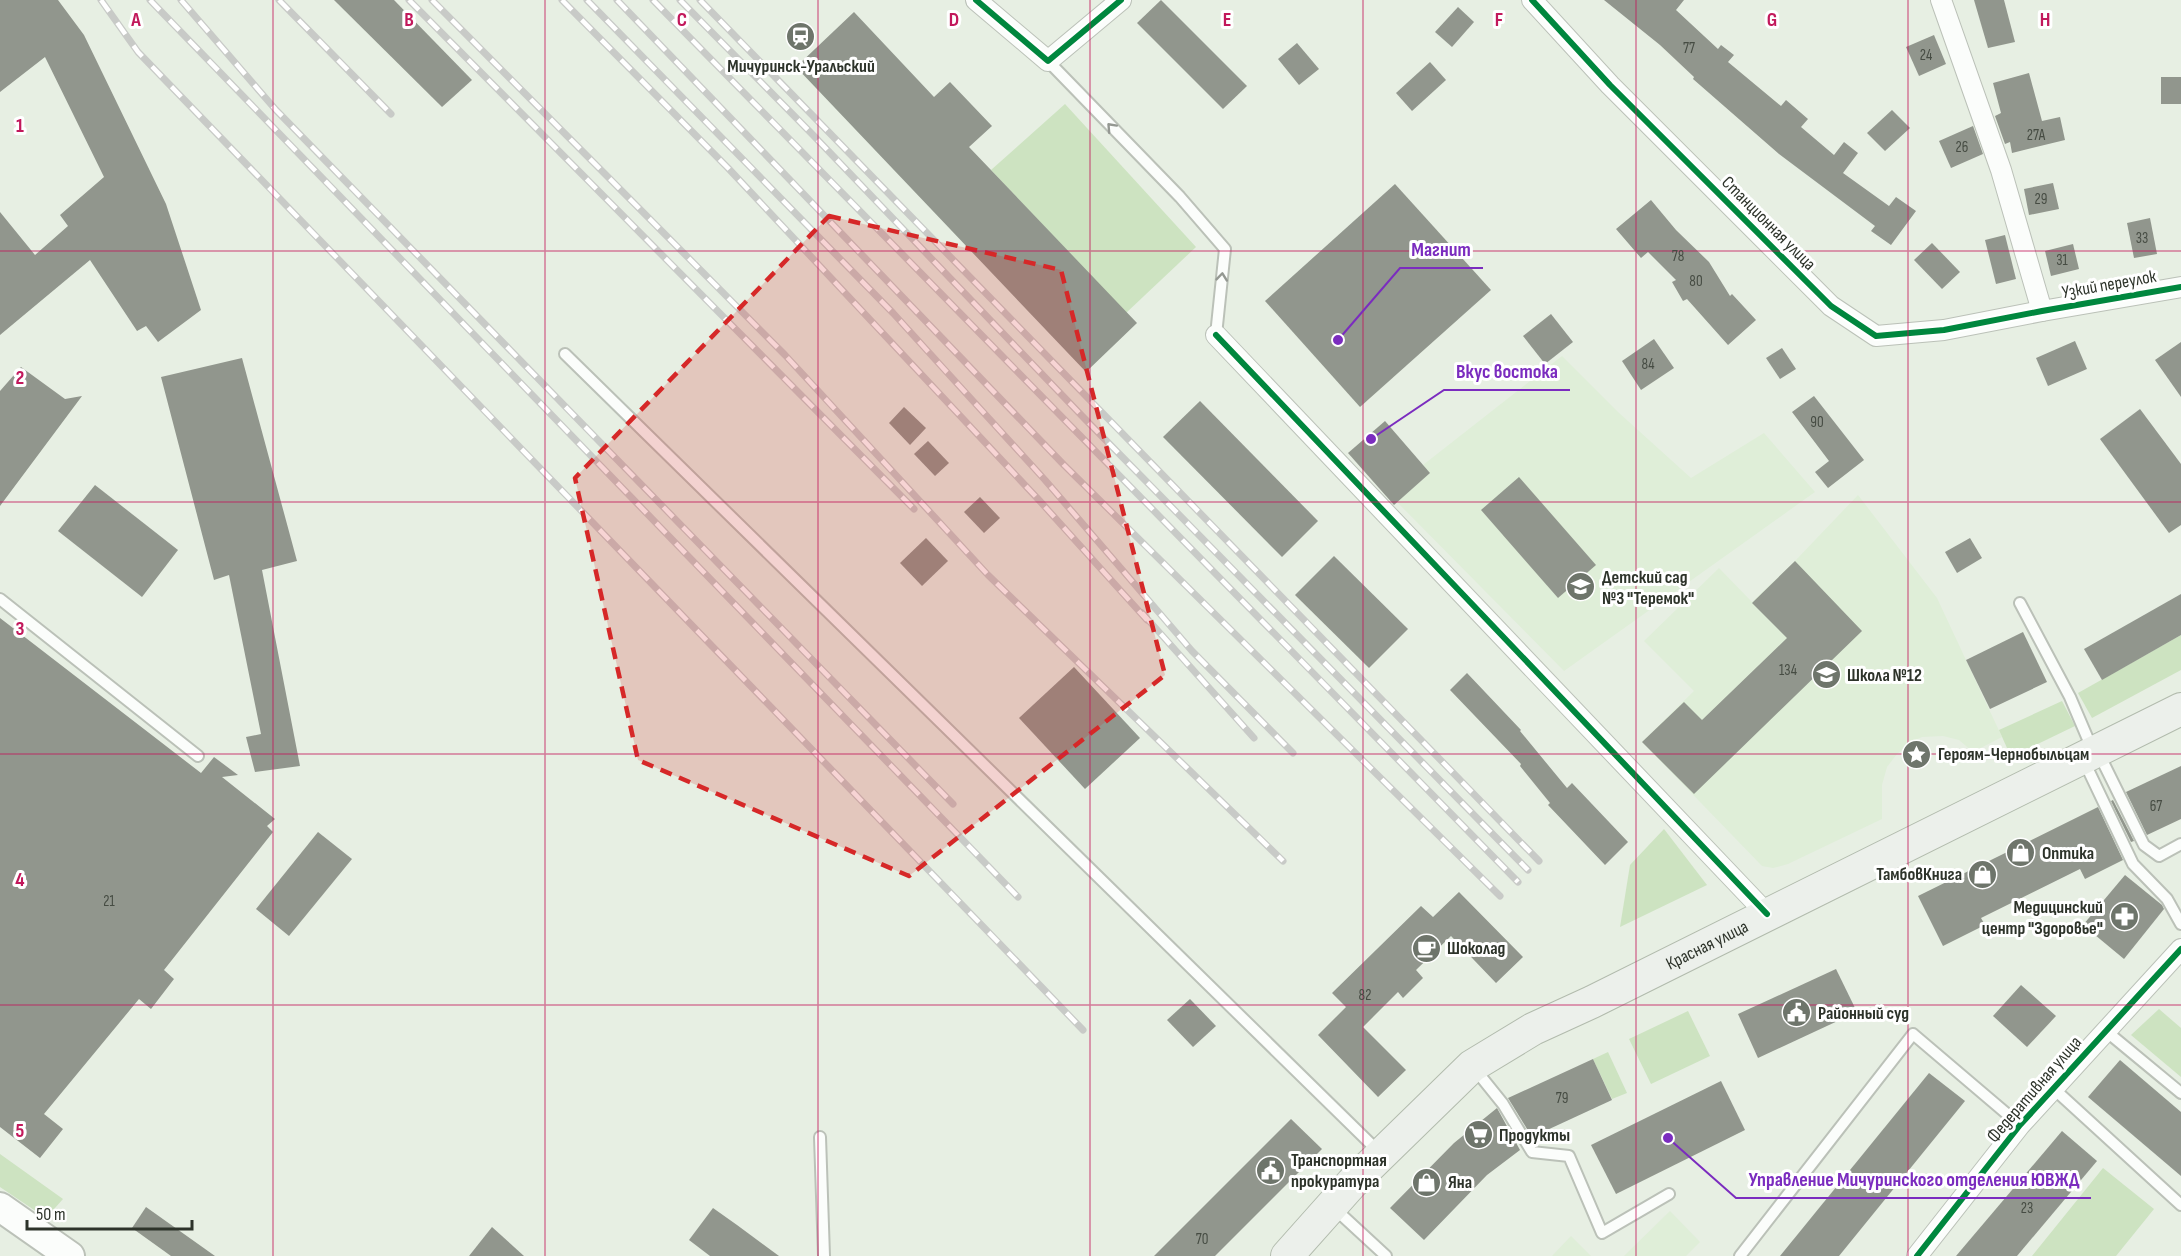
<svg xmlns="http://www.w3.org/2000/svg" width="2181" height="1256" viewBox="0 0 2181 1256" font-family="'Sofia Sans Condensed',sans-serif">
<style>
.built{fill:#dfeed8}
.green{fill:#cde3c1}
.building{fill:#91968d}
.lines{fill:none;stroke-linecap:round;stroke-linejoin:round}
.service-casing{stroke:#bbc1b8;stroke-width:14}
.minor-casing{stroke:#bbc1b8;stroke-width:22}
.secondary-casing{stroke:#bbc1b8;stroke-width:32}
.primary-casing{stroke:#b2bbad;stroke-width:34}
.service{stroke:#fbfdfb;stroke-width:10}
.minor{stroke:#fbfdfb;stroke-width:20}
.secondary{stroke:#fbfdfb;stroke-width:28}
.primary{stroke:#ecf0eb;stroke-width:32}
.rail-casing{stroke:#c8cac7;stroke-width:7}
.rail{stroke:#fff;stroke-width:4.5;stroke-dasharray:14;stroke-linecap:butt}
.cycleway-casing{stroke:#fff;stroke-width:10}
.cycleway{stroke:#00873e;stroke-width:6}
.oneway{stroke:#949892}
.marked{fill:#d62828;fill-opacity:0.2;stroke:#d62828;stroke-width:4.5;stroke-dasharray:12 8;stroke-linejoin:round}
.grid{fill:none;stroke:#c2185b;stroke-width:1.5;stroke-opacity:0.55}
.labels{text-anchor:middle;stroke-width:6;stroke-linejoin:round;paint-order:stroke}
.number-label{font-size:15px;fill:#464c43}
.poi-label{font-size:18px;font-weight:bold;fill:#2d332a;stroke:#fff;text-anchor:start}
.street-label{font-size:18px;fill:#2d332a;stroke:#fff}
.grid-label{font-size:20px;text-anchor:middle;font-weight:bold;fill:#c2185b;stroke:#fff;stroke-width:6;stroke-linejoin:round;paint-order:stroke}
.leader{fill:none;stroke:#7b2cbf;stroke-width:2}
.callout-dot{fill:#7b2cbf;stroke:#fff;stroke-width:2}
.callout-label{font-size:20px;text-anchor:middle;font-weight:bold;fill:#7b2cbf;stroke:#fff;stroke-width:6;stroke-linejoin:round;paint-order:stroke}
</style>
<rect width="100%" height="100%" fill="#e7efe3"/>
<g class="built">
<polygon points="1562,356 1618,412 1691,478 1764,433 1815,492 1564,671 1397,502 1430,473 1423,465"/>
<polygon points="1858,495 1937,598 2002,737 1973,752 1959,740 1943,736 1922,737 1911,742 1897,754 1887,767 1882,785 1882,819 1788,864 1773,868 1762,866 1642,742 1694,691 1644,641 1719,568 1752,602 1795,561"/>
<polygon points="1670,1211 1700,1242 1686,1256 1624,1256"/>
<polygon points="1571,1236 1591,1256 1552,1256"/>
</g>
<g class="green">
<polygon points="1065,104 1196,247 1126,313 991,170"/>
<polygon points="2181,635 2181,670 2092,718 2078,693"/>
<polygon points="2062,701 2075,726 2011,757 1999,730"/>
<polygon points="1664,829 1707,885 1620,927 1630,865"/>
<polygon points="2159,1009 2181,1028 2181,1077 2131,1035"/>
<polygon points="1688,1011 1710,1056 1651,1084 1629,1039"/>
<polygon points="1608,1052 1627,1093 1612,1099 1593,1059"/>
<polygon points="0,1154 63,1199 46,1218 0,1187"/>
<polygon points="2103,1168 2154,1209 2116,1256 2032,1256"/>
</g>
<g class="building">
<polygon points="0,0 58,0 84,35 166,204 201,310 158,342 146,326 137,331 90,260 0,335 0,212 35,255 68,226 60,215 104,177 45,57 0,92"/>
<polygon points="334,0 394,0 472,80 442,107"/>
<polygon points="1161,0 1247,86 1223,109 1137,23"/>
<polygon points="1604,0 1684,0 1676,10 1718,49 1721,45 1734,55 1728,62 1781,106 1786,100 1808,119 1801,127 1834,155 1844,142 1858,153 1843,173 1889,206 1896,197 1916,211 1891,245 1871,231 1875,226 1779,154 1693,79 1694,77 1660,45"/>
<polygon points="1974,0 2004,0 2015,42 1988,48"/>
<polygon points="1458,7 1474,22 1452,47 1435,32"/>
<polygon points="854,12 934,97 950,82 992,126 969,147 1137,323 1086,372 796,67"/>
<polygon points="1934,35 1946,64 1919,76 1906,47"/>
<polygon points="1297,43 1319,69 1299,85 1278,59"/>
<polygon points="1430,62 1446,80 1412,111 1396,93"/>
<polygon points="2029,73 2042,121 2060,117 2065,140 2012,153 2010,142 2005,144 1995,116 2001,113 1993,83"/>
<rect x="2161" y="77" width="20" height="27"/>
<polygon points="1892,110 1910,128 1885,151 1867,133"/>
<polygon points="1973,126 1983,154 1951,168 1939,141"/>
<polygon points="2053,183 2059,209 2029,215 2024,189"/>
<polygon points="1395,184 1491,290 1360,407 1265,301"/>
<polygon points="1651,200 1676,230 1709,262 1730,296 1732,294 1756,320 1728,345 1687,299 1683,301 1672,282 1676,280 1648,252 1641,258 1616,229"/>
<polygon points="2150,218 2157,254 2134,258 2127,223"/>
<polygon points="2005,235 2016,279 1996,284 1985,240"/>
<polygon points="1932,243 1960,272 1942,289 1914,260"/>
<polygon points="2073,244 2079,269 2051,276 2045,251"/>
<polygon points="1551,314 1573,342 1545,364 1523,336"/>
<polygon points="1654,339 1674,368 1641,390 1622,361"/>
<polygon points="2075,341 2087,369 2048,386 2036,358"/>
<polygon points="2181,342 2181,397 2155,360"/>
<polygon points="1782,348 1796,369 1780,379 1766,358"/>
<polygon points="242,358 297,561 262,570 300,766 255,772 246,737 261,734 229,575 214,580 161,377"/>
<polygon points="21,367 65,399 82,396 0,506 0,391"/>
<polygon points="1814,396 1864,460 1828,488 1815,472 1829,461 1792,412"/>
<polygon points="1200,401 1318,521 1282,557 1163,437"/>
<polygon points="904,407 926,428 910,445 889,423"/>
<polygon points="2140,409 2181,464 2181,525 2169,533 2100,439"/>
<polygon points="1385,421 1430,473 1394,505 1348,453"/>
<polygon points="928,441 949,463 935,476 914,454"/>
<polygon points="1519,477 1596,565 1558,598 1481,510"/>
<polygon points="95,485 178,550 142,597 58,531"/>
<polygon points="980,497 1000,518 984,533 964,512"/>
<polygon points="926,538 948,561 922,586 900,563"/>
<polygon points="1970,538 1982,558 1957,573 1945,552"/>
<polygon points="1334,556 1408,629 1369,668 1295,595"/>
<polygon points="1795,561 1862,631 1694,794 1642,742 1684,702 1702,720 1787,638 1752,603"/>
<polygon points="2181,594 2181,635 2102,680 2084,649"/>
<polygon points="0,618 201,773 214,757 238,775 222,777 275,819 267,826 273,832 164,970 174,979 151,1009 139,999 44,1114 63,1129 40,1158 0,1127"/>
<polygon points="2023,632 2047,682 1990,709 1966,660"/>
<polygon points="1074,667 1140,738 1085,789 1019,718"/>
<polygon points="1467,673 1521,730 1520,731 1567,788 1572,783 1628,842 1605,865 1548,805 1550,803 1520,766 1521,764 1450,690"/>
<polygon points="2181,766 2181,819 2147,835 2126,792"/>
<polygon points="2113,800 2134,841 2131,842 2111,801"/>
<polygon points="2098,807 2123,860 2085,879 2080,869 1981,918 1985,925 1943,946 1918,896"/>
<polygon points="318,832 352,859 289,936 256,909"/>
<polygon points="2125,875 2162,905 2164,909 2124,959 2083,925"/>
<polygon points="1459,892 1523,957 1496,983 1451,936 1416,970 1423,978 1403,998 1398,992 1363,1027 1406,1070 1378,1097 1318,1035 1346,1007 1332,993 1421,906 1433,917"/>
<polygon points="1836,969 1857,1012 1758,1058 1738,1014"/>
<polygon points="2021,985 2056,1016 2027,1047 1993,1016"/>
<polygon points="1190,999 1216,1026 1193,1047 1167,1020"/>
<polygon points="1593,1059 1612,1100 1532,1137 1508,1098"/>
<polygon points="2120,1060 2181,1112 2181,1176 2088,1097"/>
<polygon points="1929,1073 1965,1101 1839,1256 1780,1256"/>
<polygon points="1721,1081 1745,1130 1616,1194 1591,1145"/>
<polygon points="1497,1108 1520,1150 1487,1175 1424,1240 1390,1208 1454,1143"/>
<polygon points="1291,1119 1322,1149 1215,1256 1154,1256"/>
<polygon points="2062,1131 2097,1161 2017,1256 1956,1256"/>
<polygon points="146,1207 215,1256 171,1256 132,1228"/>
<polygon points="713,1208 737,1225 779,1256 710,1256 689,1240"/>
<polygon points="492,1227 524,1256 469,1256"/>
</g>
<g class="lines">
<defs>
<g id="service">
<polyline points="1048,61 1180,197 1225,249 1216,335"/>
<polyline points="565,354 1379,1152"/>
<polyline points="0,599 198,756"/>
<polyline points="2020,603 2070,697 2093,751"/>
<polyline points="2099,754 2144,845 2159,856 2181,844"/>
<polyline points="2084,761 2133,864 2167,899 2181,924"/>
<polyline points="2106,1031 2181,1093"/>
<polyline points="1474,1068 1503,1104 1532,1152 1569,1156 1602,1233 1669,1194"/>
<polyline points="2053,1088 2181,1205"/>
<polyline points="820,1137 824,1256"/>
<polyline points="1334,1208 1386,1256"/>
<polyline points="1740,1256 1913,1034 2020,1125"/>
</g>
<g id="minor">
<polyline points="976,0 1048,61 1121,0"/>
<polyline points="1532,0 1610,85 1831,306 1876,336 1944,330 2042,311 2181,287"/>
<polyline points="1941,0 2001,170 2042,311"/>
<polyline points="1216,335 1767,914"/>
<polyline points="1917,1256 2020,1125 2181,949"/>
</g>
<polyline id="secondary" points="0,1207 70,1256"/>
<g id="primary">
<path id="s1" d="M1287,1256L1352,1183L1472,1066L1533,1029L1592,1002L2181,709"/>
</g>
</defs>
<use href="#service" class="service-casing"/>
<use href="#minor" class="minor-casing"/>
<use href="#secondary" class="secondary-casing"/>
<use href="#primary" class="primary-casing"/>
<use href="#service" class="service"/>
<use href="#minor" class="minor"/>
<use href="#secondary" class="secondary"/>
<use href="#primary" class="primary"/>
<defs>
<g id="rail">
<polyline points="101,0 138,52 1083,1030"/>
<polyline points="150,0 1018,897"/>
<polyline points="181,0 276,110 953,804"/>
<polyline points="279,0 391,114"/>
<polyline points="409,0 914,509"/>
<polyline points="432,0 785,355 988,575 1283,861"/>
<polyline points="562,0 728,168 1038,499 1147,620"/>
<polyline points="587,0 893,313 1045,480 1192,651 1293,753"/>
<polyline points="617,0 1064,465 1500,896"/>
<polyline points="653,0 1518,882"/>
<polyline points="680,0 813,135 1084,418 1528,870"/>
<polyline points="700,0 1539,861"/>
<polyline points="1142,613 1254,738"/>
</g>
</defs>
<use href="#rail" class="rail-casing"/>
<use href="#rail" class="rail"/>
<defs>
<g id="cycleway">
<polyline points="976,0 1048,61 1121,0"/>
<polyline points="1532,0 1610,85 1831,306 1876,336 1944,330 2042,311 2181,287"/>
<polyline points="1216,335 1767,914"/>
<polyline points="1917,1256 2020,1125 2181,949"/>
</g>
</defs>
<use href="#cycleway" class="cycleway-casing"/>
<use href="#cycleway" class="cycleway"/>
</g>
<defs><path id="oneway-chevron" d="M-2-3.5L2.5 0L-2 3.5" fill="none" stroke-width="1.6" stroke-linecap="round" stroke-linejoin="round" transform="scale(1.5)"/></defs>
<g class="oneway">
<use href="#oneway-chevron" transform="translate(1111 127) rotate(-133)"/>
<use href="#oneway-chevron" transform="translate(1222 277) rotate(-84)"/>
</g>
<path class="marked" d="M829,216L1061,270L1165,675L909,876L638,760L575,478Z"/>
<path class="grid" d="M273,0V1256M545,0V1256M818,0V1256M1090,0V1256M1363,0V1256M1636,0V1256M1908,0V1256M0,251H2181M0,502H2181M0,754H2181M0,1005H2181"/>
<defs>
<symbol id="station-disc" viewBox="-11 -11 22 22"><circle r="9.5" fill="#6e756b" stroke="#fff"/><path d="M-3-6H3Q5-6 5-4V2Q5 4 3 4L4.5 6H3L1.5 4h-3L-3 6H-4.5L-3 4Q-5 4-5 2V-4Q-5-6-3-6ZM-3.5-4v3h7v-3ZM-3.5 1v1.5H-2V1ZM2 1v1.5H3.5V1Z" fill="#fff"/></symbol>
<symbol id="school-disc" viewBox="-11 -11 22 22"><circle r="9.5" fill="#6e756b" stroke="#fff"/><path d="M0-5L7-2L0 1L-7-2ZM-4 1L0 2.5L4 1V4Q0 6-4 4Z" fill="#fff"/></symbol>
<symbol id="sight-disc" viewBox="-11 -11 22 22"><circle r="9.5" fill="#6e756b" stroke="#fff"/><path d="M0-6L1.8-2.2L6-1.7L2.9 1.2L3.7 5.4L0 3.3L-3.7 5.4L-2.9 1.2L-6-1.7L-1.8-2.2Z" fill="#fff"/></symbol>
<symbol id="shop-disc" viewBox="-11 -11 22 22"><circle r="9.5" fill="#6e756b" stroke="#fff"/><path d="M-5-2.5h2.3a2.7 3.5 0 0 1 5.4 0H5L5.5 6h-11ZM-1.5-2.5h3a1.5 2.3 0 0 0-3 0Z" fill="#fff"/></symbol>
<symbol id="pharmacy-disc" viewBox="-11 -11 22 22"><circle r="9.5" fill="#6e756b" stroke="#fff"/><path d="M-2-6h4v4h4v4h-4v4h-4v-4h-4v-4h4Z" fill="#fff"/></symbol>
<symbol id="cafe-disc" viewBox="-11 -11 22 22"><circle r="9.5" fill="#6e756b" stroke="#fff"/><path d="M-5.5-4.5H6V0H3Q3 3.5 0 3.5H-2.5Q-5.5 3.5-5.5 0ZM3-3.2v2h1.7v-2ZM-6 4.5H4V6H-6Z" fill="#fff"/></symbol>
<symbol id="civic-disc" viewBox="-11 -11 22 22"><circle r="9.5" fill="#6e756b" stroke="#fff"/><path d="M-.6-6.5H3V-4.5H.6V-3L4-1V1h2V6H-6V1h2V-1L-.6-3ZM-1.2 2.5V6h2.4V2.5Z" fill="#fff"/></symbol>
<symbol id="supermarket-disc" viewBox="-11 -11 22 22"><circle r="9.5" fill="#6e756b" stroke="#fff"/><path d="M-6-5.5h2.5l.6 2H6L4.5 2H-2.5L-4.4-4H-6ZM-1.5 3.2a1.3 1.3 0 1 0 .1 0ZM3 3.2a1.3 1.3 0 1 0 .1 0Z" fill="#fff"/></symbol>
</defs>
<g fill-rule="evenodd">
<use href="#station-disc" x="784" y="20" width="33" height="33"/>
<use href="#school-disc" x="1564" y="570" width="33" height="33"/>
<use href="#school-disc" x="1810" y="658" width="33" height="33"/>
<use href="#sight-disc" x="1900" y="738" width="33" height="33"/>
<use href="#shop-disc" x="2004" y="836" width="33" height="33"/>
<use href="#shop-disc" x="1966" y="858" width="33" height="33"/>
<use href="#pharmacy-disc" x="2108" y="900" width="33" height="33"/>
<use href="#cafe-disc" x="1410" y="932" width="33" height="33"/>
<use href="#civic-disc" x="1780" y="996" width="33" height="33"/>
<use href="#supermarket-disc" x="1462" y="1118" width="33" height="33"/>
<use href="#civic-disc" x="1254" y="1154" width="33" height="33"/>
<use href="#shop-disc" x="1410" y="1166" width="33" height="33"/>
</g>
<g class="labels">
<g class="number-label">
<text x="1689" y="53">77</text>
<text x="1926" y="60">24</text>
<text x="2036" y="140">27А</text>
<text x="1962" y="152">26</text>
<text x="2041" y="204">29</text>
<text x="2142" y="243">33</text>
<text x="1678" y="261">78</text>
<text x="2062" y="265">31</text>
<text x="1696" y="286">80</text>
<text x="1648" y="369">84</text>
<text x="1817" y="427">90</text>
<text x="1788" y="675">134</text>
<text x="2156" y="811">67</text>
<text x="109" y="906">21</text>
<text x="1365" y="1000">82</text>
<text x="1562" y="1103">79</text>
<text x="2027" y="1213">23</text>
<text x="1202" y="1244">70</text>
</g>
<g class="poi-label">
<text x="801" y="72" text-anchor="middle">Мичуринск-Уральский</text>
<text x="1602" y="583">Детский сад<tspan x="1602" dy="21">№3 "Теремок"</tspan></text>
<text x="1847" y="681">Школа №12</text>
<text x="1938" y="760">Героям-Чернобыльцам</text>
<text x="2042" y="859">Оптика</text>
<text x="1962" y="880" text-anchor="end">ТамбовКнига</text>
<text x="2103" y="913" text-anchor="end">Медицинский<tspan x="2103" dy="21">центр "Здоровье"</tspan></text>
<text x="1447" y="954">Шоколад</text>
<text x="1818" y="1019">Районный суд</text>
<text x="1499" y="1141">Продукты</text>
<text x="1291" y="1166">Транспортная<tspan x="1291" dy="21">прокуратура</tspan></text>
<text x="1448" y="1188">Яна</text>
</g>
<g class="street-label">
<text transform="translate(1769 223) rotate(45)" y="6">Станционная улица</text>
<text transform="translate(2109 284) rotate(-10)" y="6">Узкий переулок</text>
<text dy="6" stroke="none"><textPath href="#s1" startOffset="530">Красная улица</textPath></text>
<text transform="translate(2034 1089) rotate(-49)" y="6">Федеративная улица</text>
</g>
</g>
<g class="grid-label">
<text x="136" y="26">A</text>
<text x="409" y="26">B</text>
<text x="682" y="26">C</text>
<text x="954" y="26">D</text>
<text x="1227" y="26">E</text>
<text x="1499" y="26">F</text>
<text x="1772" y="26">G</text>
<text x="2045" y="26">H</text>
<text x="20" y="132">1</text>
<text x="20" y="384">2</text>
<text x="20" y="635">3</text>
<text x="20" y="886">4</text>
<text x="20" y="1137">5</text>
</g>
<path class="leader" d="M1338 340L1400 268H1483M1371 439L1444 390H1570M1668 1138L1736 1198H2091"/>
<g class="callout-dot">
<circle cx="1338" cy="340" r="6"/>
<circle cx="1371" cy="439" r="6"/>
<circle cx="1668" cy="1138" r="6"/>
</g>
<g class="callout-label">
<text x="1441" y="256">Магнит</text>
<text x="1507" y="378">Вкус востока</text>
<text x="1914" y="1186">Управление Мичуринского отделения ЮВЖД</text>
</g>
<path d="M27 1220v9h165v-9" fill="none" stroke="#2d332a" stroke-width="3"/>
<text x="36" y="1220" font-size="18" fill="#2d332a" stroke="#ffffff" stroke-width="4.5" paint-order="stroke">50 m</text>
</svg>
